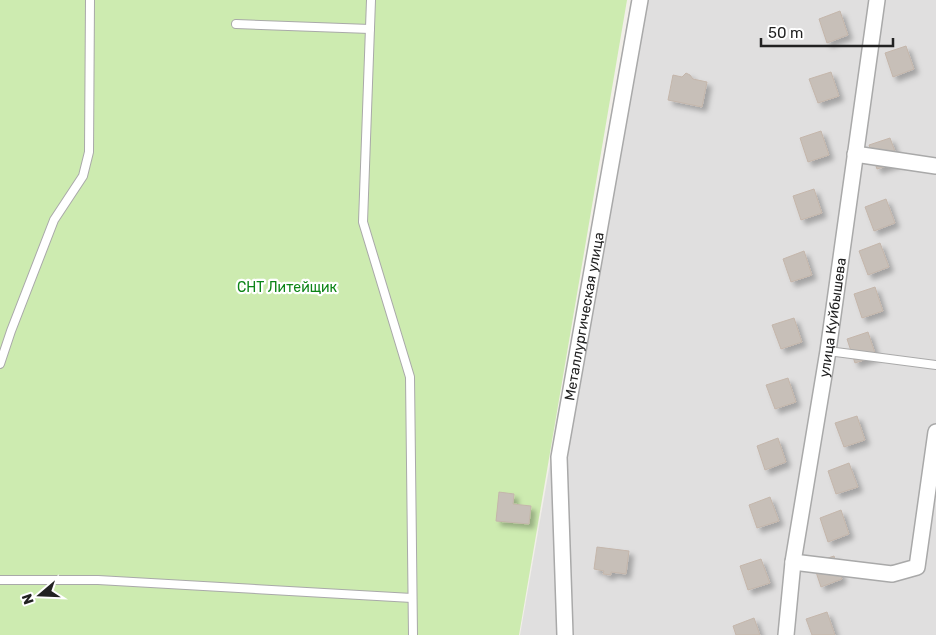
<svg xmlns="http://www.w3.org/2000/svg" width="936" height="635" viewBox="0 0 936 635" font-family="Rubik,sans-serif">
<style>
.residential{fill:#e0dfdf}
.grass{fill:#cdebb0}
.building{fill:#c7bfb8;stroke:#c4b6ab;filter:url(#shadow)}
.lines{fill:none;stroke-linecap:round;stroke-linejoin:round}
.service-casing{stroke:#a9a9a9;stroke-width:10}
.minor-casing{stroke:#a9a9a9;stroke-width:18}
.service{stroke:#fff;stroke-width:8}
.minor{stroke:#fff;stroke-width:15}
.labels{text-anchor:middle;stroke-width:4.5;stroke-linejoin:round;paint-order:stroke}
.park-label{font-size:14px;fill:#0c8416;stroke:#fff}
.street-label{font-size:14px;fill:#222;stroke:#fff}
</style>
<defs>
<filter id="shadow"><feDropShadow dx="4.5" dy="4.5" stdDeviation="2.5" flood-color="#0004"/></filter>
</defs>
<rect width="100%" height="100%" fill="#f2efe9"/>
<polygon class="residential" points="631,0 936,0 936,635 520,635"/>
<polygon class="grass" points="0,0 627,0 519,635 0,635"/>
<g class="building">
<polygon points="840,11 848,35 827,43 819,19"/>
<polygon points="906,46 914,69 893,77 885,53"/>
<polygon points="831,72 839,96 818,103 809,79"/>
<polygon points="686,73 690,75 693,79 707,82 702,107 668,100 673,75 682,77"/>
<polygon points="821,131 829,155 808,162 800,138"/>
<polygon points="890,138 899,162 877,169 869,145"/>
<polygon points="814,189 822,213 801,220 793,196"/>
<polygon points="886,199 895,223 874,231 865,207"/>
<polygon points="880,243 889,267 868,275 859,251"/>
<polygon points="804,251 812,275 791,282 783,259"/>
<polygon points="875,287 883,311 862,318 854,294"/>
<polygon points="794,318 802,342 781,349 772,325"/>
<polygon points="868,332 876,356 855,363 847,339"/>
<polygon points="788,378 796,402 775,409 766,385"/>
<polygon points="857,416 865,440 844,447 835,423"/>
<polygon points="778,438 786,462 765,470 757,446"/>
<polygon points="849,463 858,487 836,494 828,471"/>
<polygon points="499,492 514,494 513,504 531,506 529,524 496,521"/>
<polygon points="770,497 779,521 757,528 749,505"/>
<polygon points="841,510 849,534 828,542 820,518"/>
<polygon points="597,547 629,551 626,574 611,572 611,575 603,574 604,571 594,569"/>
<polygon points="834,556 842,579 821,587 813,563"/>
<polygon points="761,559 770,583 748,590 740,566"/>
<polygon points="827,612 835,635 812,635 806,619"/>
<polygon points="754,618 760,635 736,635 733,626"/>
</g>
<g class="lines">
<defs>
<g id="service">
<polyline points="371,0 363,222 410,377 413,635"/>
<polyline points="236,24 370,29"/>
<polyline points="828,351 936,365"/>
<polyline points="0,364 11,331 54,220 83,176 89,152 90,0"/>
<polyline points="0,580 98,580 412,598"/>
</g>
<g id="minor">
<polyline points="855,154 936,166"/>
<polyline points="793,562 892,574 917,567 936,432"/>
<path id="s1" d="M565,635L559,457L640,0"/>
<path id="s2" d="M786,635L793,562L828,351L877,0"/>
</g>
</defs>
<use href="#service" class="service-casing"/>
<use href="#minor" class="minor-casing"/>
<use href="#service" class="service"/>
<use href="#minor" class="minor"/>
</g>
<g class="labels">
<g class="park-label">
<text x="287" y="292">СНТ Литейщик</text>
</g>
<g class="street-label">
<text dy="5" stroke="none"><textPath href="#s1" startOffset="321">Металлургическая улица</textPath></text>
<text dy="5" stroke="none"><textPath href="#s2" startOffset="321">улица Куйбышева</textPath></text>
</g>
</g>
<g transform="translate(40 595) rotate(251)" stroke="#ffffff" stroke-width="4" paint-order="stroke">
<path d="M0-4L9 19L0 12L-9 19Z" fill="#222222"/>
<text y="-8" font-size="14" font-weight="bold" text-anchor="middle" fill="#222222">N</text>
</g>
<path d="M761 38v8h132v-8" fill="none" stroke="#222222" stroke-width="2.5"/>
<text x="768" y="38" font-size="15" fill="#222222" stroke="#ffffff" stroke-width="4" paint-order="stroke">50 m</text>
</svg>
